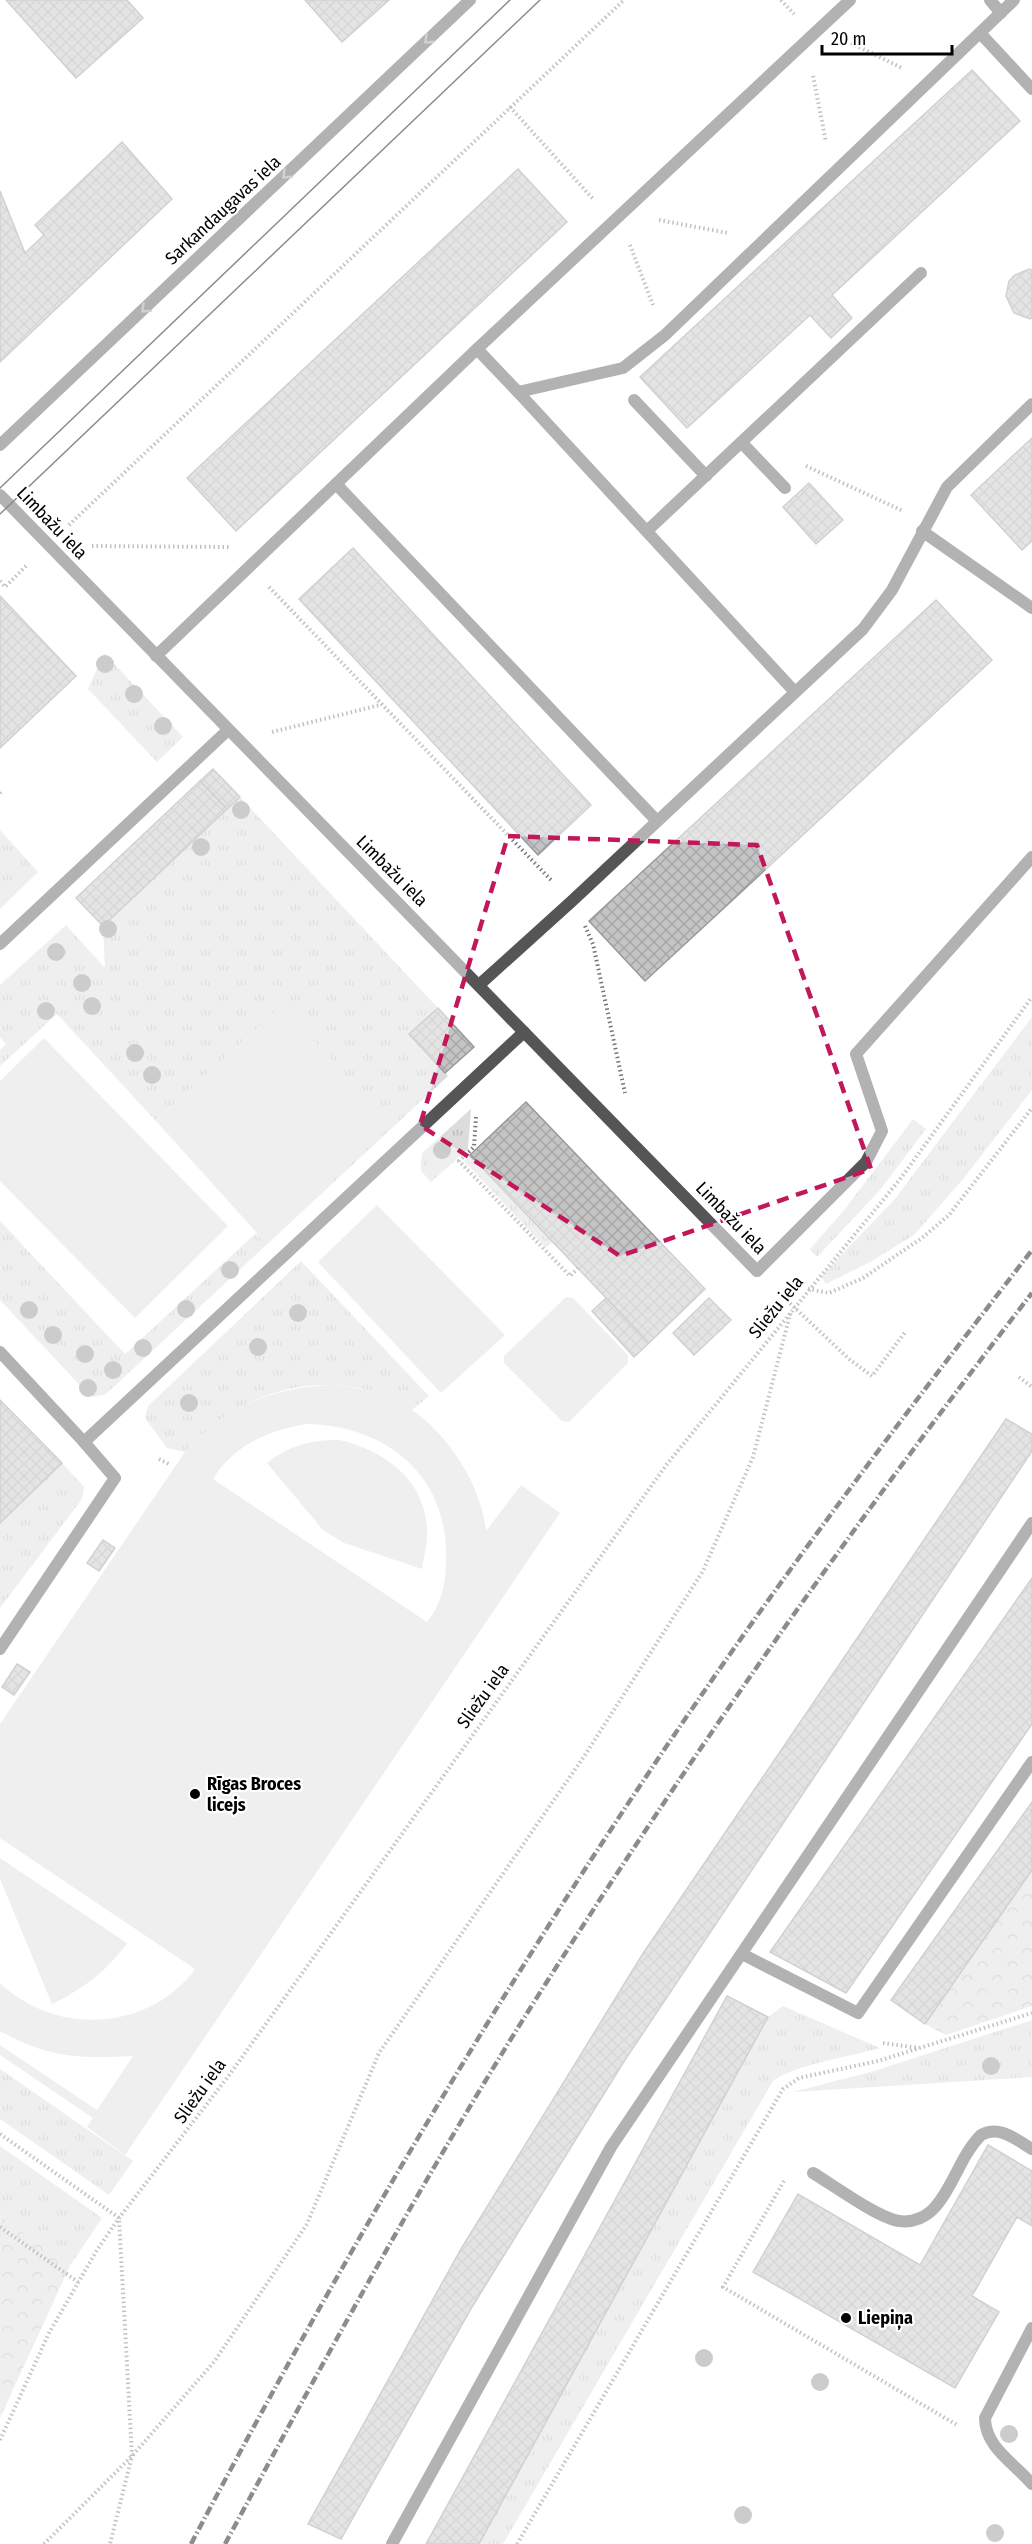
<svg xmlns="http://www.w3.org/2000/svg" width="1032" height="2544" viewBox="0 0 1032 2544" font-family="'Fira Sans Condensed',sans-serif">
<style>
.grass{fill:url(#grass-tufts)}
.forest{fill:url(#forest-crowns)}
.park{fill:#dcdcdc;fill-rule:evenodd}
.building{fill:url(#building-cross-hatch);stroke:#999;stroke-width:1.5}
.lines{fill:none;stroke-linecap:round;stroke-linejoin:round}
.path{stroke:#777;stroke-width:4;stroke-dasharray:1.5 3;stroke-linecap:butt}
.lane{stroke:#555;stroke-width:12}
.street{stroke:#555;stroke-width:12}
.tram{stroke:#000;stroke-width:1.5}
.rail{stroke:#000;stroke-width:4.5;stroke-dasharray:9 3 1.5 3;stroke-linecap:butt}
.tree{fill:#8f8f8f}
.oneway{stroke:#999}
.marked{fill:none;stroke:#c2185b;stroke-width:4.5;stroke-dasharray:12 8;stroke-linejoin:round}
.poi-dot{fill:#000;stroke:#fff;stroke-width:2}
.labels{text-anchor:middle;stroke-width:4.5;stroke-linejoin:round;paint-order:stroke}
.street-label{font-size:18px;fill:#000;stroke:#fff}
.poi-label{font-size:18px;font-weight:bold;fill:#000;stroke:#fff;text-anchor:start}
</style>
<defs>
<pattern id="grass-tufts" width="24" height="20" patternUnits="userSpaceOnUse" patternTransform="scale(1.5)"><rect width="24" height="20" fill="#dcdcdc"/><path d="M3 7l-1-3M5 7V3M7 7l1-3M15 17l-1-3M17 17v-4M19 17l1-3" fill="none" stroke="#bbb"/></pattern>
<pattern id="forest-crowns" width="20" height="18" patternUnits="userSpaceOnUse" patternTransform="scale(1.5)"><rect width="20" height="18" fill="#dcdcdc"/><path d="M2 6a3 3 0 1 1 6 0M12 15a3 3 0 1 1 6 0" fill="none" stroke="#bbb"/></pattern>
<pattern id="building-cross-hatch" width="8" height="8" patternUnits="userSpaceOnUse" patternTransform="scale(1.5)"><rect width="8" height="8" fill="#c4c4c4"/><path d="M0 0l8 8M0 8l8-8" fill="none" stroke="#a7a7a7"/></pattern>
</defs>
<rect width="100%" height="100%" fill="#fff"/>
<g class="grass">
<polygon points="104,653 183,737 157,762 88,689"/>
<polygon points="240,797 438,1008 410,1034 448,1076 106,1394 94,1397 87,1393 0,1300 0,1221 125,1354 256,1233 266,1242 282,1006 156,1121 57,1014 0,1066 0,1050 6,1044 0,1037 0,985 66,925 105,968 103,926"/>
<polygon points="0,830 38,872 0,909"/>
<polygon points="1032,1017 1032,1090 964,1178 914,1235 870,1262 826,1284 821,1276 894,1200"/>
<polygon points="471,1109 468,1149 431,1182 421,1171 422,1153"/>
<polygon points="913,1119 926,1129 880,1190 817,1257 810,1249 845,1209"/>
<polygon points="470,1155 553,1242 546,1248 464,1161"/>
<path d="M301,1261L429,1396L412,1410C396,1402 380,1393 362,1389C295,1374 229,1402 185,1452L167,1448L145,1418L148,1406Z"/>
<polygon points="62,1463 84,1487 82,1499 0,1608 0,1523"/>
<path d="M783,2006L880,2048C852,2056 794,2065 773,2081L503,2544H479L768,2017Z"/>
<polygon points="1032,2020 1032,2077 793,2092 874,2071"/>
<polygon points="0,2069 133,2161 109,2195 0,2119"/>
<polygon points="0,2146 102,2218 70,2266 0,2216"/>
</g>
<g class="forest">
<polygon points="1032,1870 1032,2006 946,2035 925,2024"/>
<polygon points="0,2216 70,2266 0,2418"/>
</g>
<g class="park">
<polygon points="282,1006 391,1126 266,1243 156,1121"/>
<polygon points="44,1038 228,1226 135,1318 0,1181 0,1081"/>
<polygon points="377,1205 505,1335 441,1393 318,1262"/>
<polygon points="566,1297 573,1298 628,1355 628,1363 569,1422 562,1421 504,1363 504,1356"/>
<path d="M332,1385C355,1387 378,1392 399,1402C443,1425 481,1482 486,1531L521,1485L560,1513L125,2155L87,2127L93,2118L0,2055V2045L97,2110L133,2056C80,2059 48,2058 0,2031V1983C55,2036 149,2032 195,1969L0,1838V1724L185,1452C224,1407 273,1387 332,1385ZM307,1424C388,1426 450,1477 446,1562C446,1583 441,1605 427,1622L213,1479C234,1445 269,1430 307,1424Z"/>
<path d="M339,1440C384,1450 424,1479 427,1528C428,1542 424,1555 422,1569L344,1543L323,1530L267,1463C290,1445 311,1440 339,1440Z"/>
<path d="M0,1858L127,1943C107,1971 83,1989 52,2004L0,1879Z"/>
</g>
<g class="building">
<polygon points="6,0 127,0 143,18 76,78"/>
<polygon points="305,0 389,0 342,42"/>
<polygon points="972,70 1020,121 832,295 852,318 831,338 810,315 687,428 640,377"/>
<polygon points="122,142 172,199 0,362 0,191 25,253 44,235 35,225"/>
<polygon points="518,169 567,222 236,531 187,478"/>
<polygon points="1029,269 1032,270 1032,318 1030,319 1014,313 1006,296 1009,281 1015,275"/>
<polygon points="1032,438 1032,541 1022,550 971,495"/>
<polygon points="809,483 843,520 816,544 783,507"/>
<polygon points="353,548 591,805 538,855 299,599"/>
<polygon points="0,596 76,676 0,748"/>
<polygon points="936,600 992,660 645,981 589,921"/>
<polygon points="213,769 240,797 227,809 200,781"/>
<polygon points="200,781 227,809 103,926 76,898"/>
<polygon points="438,1008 474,1047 445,1073 409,1034"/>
<polygon points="526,1102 705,1289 649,1343 470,1155"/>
<polygon points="606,1298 649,1343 634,1357 592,1311"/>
<polygon points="709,1298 731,1320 694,1355 673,1333"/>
<polygon points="0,1400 62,1463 0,1523"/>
<polygon points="1006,1419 1032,1434 1032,1451 623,2063 472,2307 341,2539 308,2524 461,2249 642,1955"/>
<polygon points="103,1540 115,1548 99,1571 87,1563"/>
<polygon points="1032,1578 1032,1724 846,1993 770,1952"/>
<polygon points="17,1664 30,1672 14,1695 2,1687"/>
<polygon points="1032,1802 1032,1870 925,2024 891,2000"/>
<polygon points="727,1996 768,2017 479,2544 426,2544"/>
<polygon points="988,2145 1032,2171 1032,2226 1017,2217 972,2296 999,2312 955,2388 753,2272 798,2194 920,2265"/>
</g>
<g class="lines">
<g class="path">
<polyline points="781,0 794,14"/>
<polyline points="847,41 902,68"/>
<polyline points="813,76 826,142"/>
<polyline points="510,107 594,200"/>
<polyline points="659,220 728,233"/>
<polyline points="630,245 653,305"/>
<polyline points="806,466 903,511"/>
<polyline points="69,525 624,0"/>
<polyline points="92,546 229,547"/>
<polyline points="0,581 5,587 27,565"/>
<polyline points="269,587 553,882"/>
<polyline points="272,732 380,705"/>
<polyline points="0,793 1,792"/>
<polyline points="585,926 593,944 625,1093"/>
<polyline points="476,1117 474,1147 459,1161 570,1276 578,1268"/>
<polyline points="808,1289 829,1293 863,1278 922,1238 949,1215 1032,1108"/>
<polyline points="777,1291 849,1359 872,1376 906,1331"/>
<polyline points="1019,1377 1032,1387"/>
<polyline points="159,1459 169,1464"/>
<polyline points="883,2043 919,2048"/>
<polyline points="0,2134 119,2218 132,2456 110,2544"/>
<polyline points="784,2181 723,2287 957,2425"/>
<polyline points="0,2227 78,2282"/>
<polyline points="0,2440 49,2333 97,2250 119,2218 230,2074 667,1464 901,1178 1032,997"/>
<polyline points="44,2544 132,2456 214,2362 307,2224 379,2053 585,1755 703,1571 753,1457 791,1311"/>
<polyline points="517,2544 783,2089 799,2078 878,2061 1032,2013"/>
</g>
<g class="lane">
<polyline points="990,0 1001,13"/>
<polyline points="980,33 1032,89"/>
<polyline points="477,349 518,392 623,368 665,335 1014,0"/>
<polyline points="518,392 794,691"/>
<polyline points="634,400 706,476"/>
<polyline points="742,443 785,488"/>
<polyline points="336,484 657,821"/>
<polyline points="648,530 921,273"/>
<polyline points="922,531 1032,608"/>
<polyline points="156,656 477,349 850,0"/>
<polyline points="0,944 228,730"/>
<polyline points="479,985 572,901 863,629 892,590 947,487 1032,404"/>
<polyline points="757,1271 866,1162 882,1131 856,1054 1032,857"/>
<polyline points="0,1352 84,1442"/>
<polyline points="0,1649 115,1478 84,1442 524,1032"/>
<polyline points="742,1954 858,2013 1032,1762"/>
<path d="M813,2173C833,2185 878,2218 899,2221C913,2223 927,2217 936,2206C954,2185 961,2155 981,2135C1000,2125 1015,2139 1032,2149"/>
<path d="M1032,2328L985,2418C985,2447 1014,2463 1032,2484"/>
<polyline points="392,2544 611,2147 1032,1523"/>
</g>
<g class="street">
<polyline points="0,445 470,0"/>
<polyline points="0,495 757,1271"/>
</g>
<g class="tram">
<polyline points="0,488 510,0"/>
<polyline points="0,514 540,0"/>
</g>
<g class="rail">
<path d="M191,2544C350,2242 525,1948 721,1667C820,1525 926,1387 1032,1250"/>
<path d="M225,2544C322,2364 420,2184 529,2010C685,1763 853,1524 1032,1293"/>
</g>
</g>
<g class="tree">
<circle cx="105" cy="664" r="9"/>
<circle cx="134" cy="694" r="9"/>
<circle cx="163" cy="726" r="9"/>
<circle cx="241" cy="810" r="9"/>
<circle cx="201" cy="847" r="9"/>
<circle cx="108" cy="929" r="9"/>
<circle cx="56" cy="952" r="9"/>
<circle cx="82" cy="983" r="9"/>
<circle cx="92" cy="1006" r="9"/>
<circle cx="46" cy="1011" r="9"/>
<circle cx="135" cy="1053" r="9"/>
<circle cx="152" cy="1075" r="9"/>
<circle cx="442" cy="1150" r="9"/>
<circle cx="230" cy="1270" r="9"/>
<circle cx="186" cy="1309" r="9"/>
<circle cx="29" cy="1310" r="9"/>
<circle cx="298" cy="1313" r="9"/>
<circle cx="53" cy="1335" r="9"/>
<circle cx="258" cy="1347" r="9"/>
<circle cx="143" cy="1348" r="9"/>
<circle cx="85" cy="1354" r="9"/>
<circle cx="113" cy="1370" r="9"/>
<circle cx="88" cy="1388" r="9"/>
<circle cx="189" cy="1403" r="9"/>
<circle cx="991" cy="2066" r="9"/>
<circle cx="704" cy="2358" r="9"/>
<circle cx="820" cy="2382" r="9"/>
<circle cx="1009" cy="2434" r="9"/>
<circle cx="743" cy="2515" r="9"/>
<circle cx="995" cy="2533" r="9"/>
</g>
<defs><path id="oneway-chevron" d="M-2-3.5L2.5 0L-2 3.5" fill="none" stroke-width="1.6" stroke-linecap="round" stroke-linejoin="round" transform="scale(1.5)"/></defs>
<g class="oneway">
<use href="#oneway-chevron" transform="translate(428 40) rotate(136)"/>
<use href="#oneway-chevron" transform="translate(286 175) rotate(136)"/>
<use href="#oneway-chevron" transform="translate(145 309) rotate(137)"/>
</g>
<path d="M0 0H1032V2544H0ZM508,836L757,845L871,1169L620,1256L420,1125Z" fill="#fff" fill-opacity=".55" fill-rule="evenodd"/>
<path class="marked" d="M508,836L757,845L871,1169L620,1256L420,1125Z"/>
<g class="poi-dot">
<circle cx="195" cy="1794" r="6"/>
<circle cx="846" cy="2318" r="6"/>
</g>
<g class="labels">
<g class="street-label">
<text transform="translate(223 210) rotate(-43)" y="6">Sarkandaugavas iela</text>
<text transform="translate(52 523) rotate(46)" y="6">Limbažu iela</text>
<text transform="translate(392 871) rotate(45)" y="6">Limbažu iela</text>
<text transform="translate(731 1218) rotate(46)" y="6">Limbažu iela</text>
<text transform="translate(776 1307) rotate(-51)" y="6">Sliežu iela</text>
<text transform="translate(483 1696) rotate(-54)" y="6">Sliežu iela</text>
<text transform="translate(200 2091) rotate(-54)" y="6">Sliežu iela</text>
</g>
<g class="poi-label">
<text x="207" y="1790">Rīgas Broces<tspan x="207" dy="21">licejs</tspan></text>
<text x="858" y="2324">Liepiņa</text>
</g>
</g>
<path d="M822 45v9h130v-9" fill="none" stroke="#000000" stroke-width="3"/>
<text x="831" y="45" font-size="18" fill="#000000" stroke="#ffffff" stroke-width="4.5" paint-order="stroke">20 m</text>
</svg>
